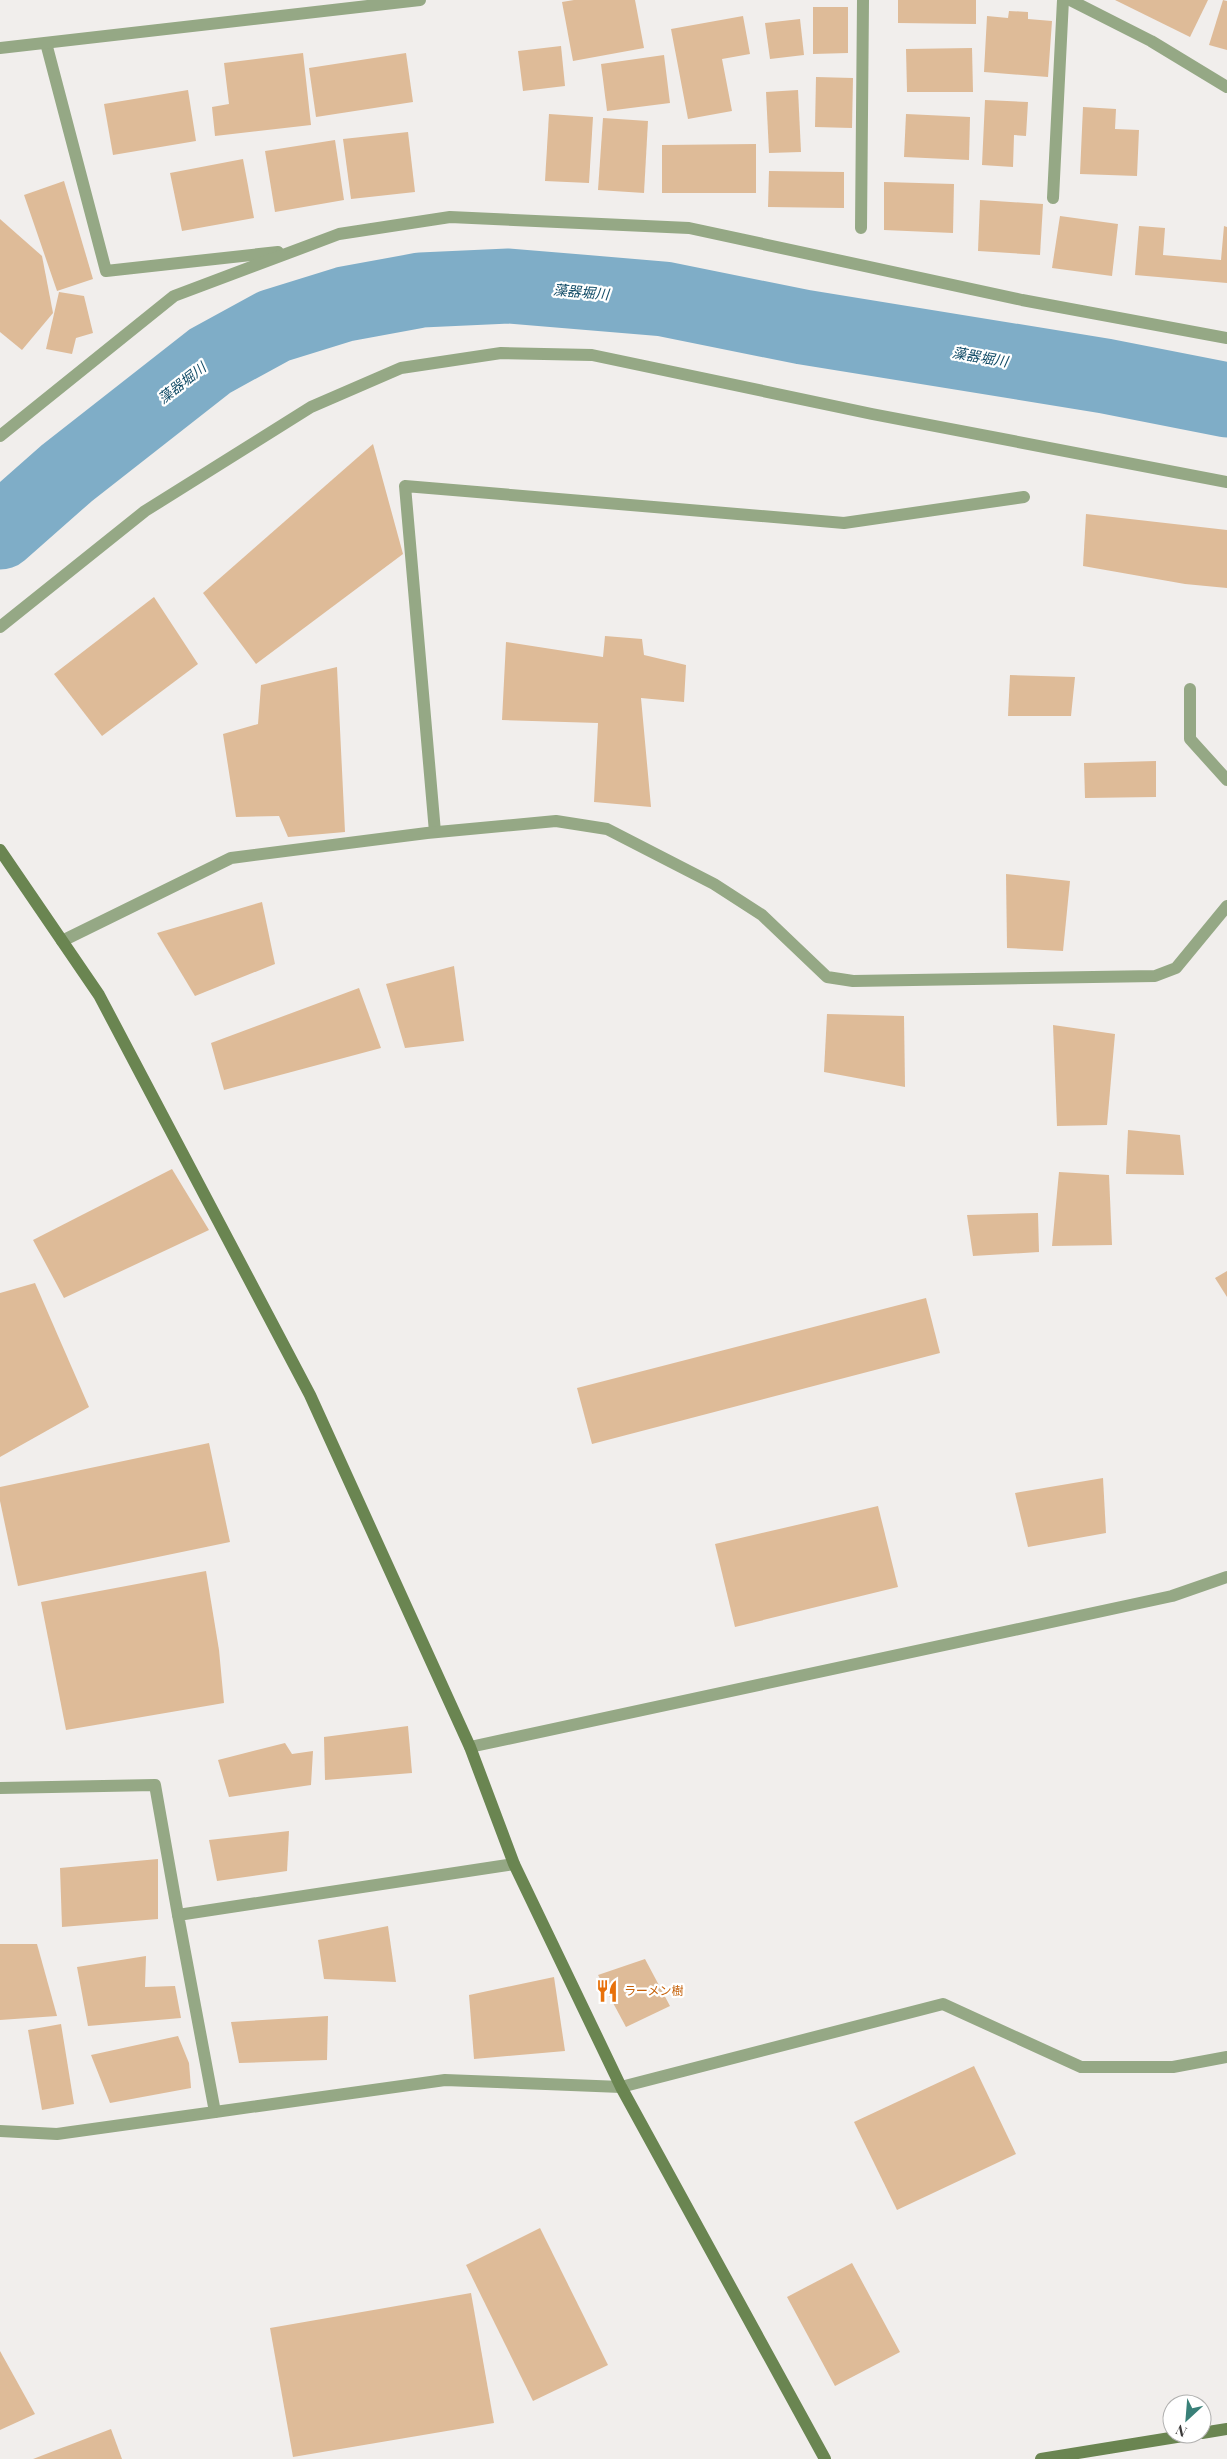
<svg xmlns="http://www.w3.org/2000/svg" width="1227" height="2459" viewBox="0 0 1227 2459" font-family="'Playfair Display','Noto Sans JP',serif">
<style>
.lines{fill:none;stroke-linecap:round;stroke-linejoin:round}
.river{stroke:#7fadc7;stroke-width:75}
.building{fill:#debb98}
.street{stroke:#95a885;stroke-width:12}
.secondary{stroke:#6a8551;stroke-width:12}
.labels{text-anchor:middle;stroke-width:4.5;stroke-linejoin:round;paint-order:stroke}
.food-label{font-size:12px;fill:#c56008;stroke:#fff;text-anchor:start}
.water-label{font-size:14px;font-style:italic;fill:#124c67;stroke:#fff}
</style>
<rect width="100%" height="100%" fill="#f1eeec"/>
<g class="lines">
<polyline class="river" points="0,532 67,473 210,361 274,326 345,304 421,290 509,286 664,299 803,327 1105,376 1227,400"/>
</g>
<g class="building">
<polygon points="574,0 635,0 644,48 573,61 562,2"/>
<polygon points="898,0 976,0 976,24 898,23"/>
<polygon points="1115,0 1208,0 1190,37"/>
<polygon points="1223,0 1227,1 1227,50 1209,45"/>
<polygon points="813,7 848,7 848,53 813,54"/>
<polygon points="1009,11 1028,12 1028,19 1052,21 1048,77 984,72 987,16 1008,18"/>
<polygon points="743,16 750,54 722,59 732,111 688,119 671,29"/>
<polygon points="800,19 804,55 770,59 765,23"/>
<polygon points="561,46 565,86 523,91 518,51"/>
<polygon points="972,48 973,92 907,92 906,49"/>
<polygon points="303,53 311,125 215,136 212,107 229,104 224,63"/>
<polygon points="406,53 413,102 316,117 309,68"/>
<polygon points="664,55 670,103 607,111 601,64"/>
<polygon points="816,77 853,78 852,128 815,127"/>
<polygon points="188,90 196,141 113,155 104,104"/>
<polygon points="798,90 801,152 769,153 766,92"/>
<polygon points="985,100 1028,102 1026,136 1014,135 1013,167 982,165"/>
<polygon points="1083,107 1116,109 1115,129 1139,130 1137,176 1080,174"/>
<polygon points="549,114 593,117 589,183 545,181"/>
<polygon points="906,114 970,117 969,160 904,157"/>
<polygon points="603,118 648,121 644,193 598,190"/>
<polygon points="408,132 415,192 351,199 343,139"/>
<polygon points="335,140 344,200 275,212 265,151"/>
<polygon points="756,144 756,193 662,193 662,145"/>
<polygon points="243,159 254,218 182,231 170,173"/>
<polygon points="769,171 844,172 844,208 768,207"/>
<polygon points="64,181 93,279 57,291 24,195"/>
<polygon points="884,182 954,184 953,233 884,230"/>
<polygon points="980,200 1043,204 1040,255 978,251"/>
<polygon points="1060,216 1118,224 1112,276 1052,268"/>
<polygon points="0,219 42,256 53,313 22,350 0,332"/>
<polygon points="1139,226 1165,228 1163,255 1221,260 1224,226 1227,227 1227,283 1135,275"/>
<polygon points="59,292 84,296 93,333 76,338 72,354 46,349"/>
<polygon points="373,444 403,554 256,664 203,593"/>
<polygon points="1086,514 1227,530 1227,588 1185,584 1083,566"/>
<polygon points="154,597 198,664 102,736 54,674"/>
<polygon points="605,636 642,639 644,655 686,665 684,702 641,698 651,807 594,802 598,723 502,720 506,642 603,657"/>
<polygon points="337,667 345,832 288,837 279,816 236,817 223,734 258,724 261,685"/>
<polygon points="1010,675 1075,677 1071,716 1008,716"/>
<polygon points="1156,761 1156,797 1085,798 1084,763"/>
<polygon points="1006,874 1070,881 1063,951 1007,948"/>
<polygon points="262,902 275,964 195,996 157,933"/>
<polygon points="454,966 464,1041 405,1048 386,984"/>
<polygon points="359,988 381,1048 224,1090 211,1043"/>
<polygon points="827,1014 904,1016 905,1087 824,1072"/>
<polygon points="1053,1025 1115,1034 1107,1125 1057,1126"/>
<polygon points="1128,1130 1180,1135 1184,1175 1126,1174"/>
<polygon points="172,1169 209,1230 64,1298 33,1240"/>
<polygon points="1059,1172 1109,1175 1112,1245 1052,1246"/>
<polygon points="1038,1213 1039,1252 973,1256 967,1215"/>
<polygon points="1227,1271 1227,1297 1215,1278"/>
<polygon points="35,1283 89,1407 0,1457 0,1293"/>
<polygon points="926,1298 940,1353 592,1444 577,1388"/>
<polygon points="209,1443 230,1542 18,1586 0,1501 0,1487"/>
<polygon points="1103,1478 1106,1533 1028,1547 1015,1493"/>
<polygon points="878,1506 898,1587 735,1627 715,1544"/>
<polygon points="206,1571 219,1650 224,1703 66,1730 41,1602"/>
<polygon points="408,1726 412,1773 325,1780 324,1737"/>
<polygon points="285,1743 292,1754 313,1751 311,1785 229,1797 218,1760"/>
<polygon points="289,1831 287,1871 217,1881 209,1840"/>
<polygon points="158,1859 158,1919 62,1927 60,1868"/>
<polygon points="388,1926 396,1982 324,1979 318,1940"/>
<polygon points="0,1944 37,1944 57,2016 0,2020"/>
<polygon points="146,1956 145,1987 175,1986 181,2018 88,2026 77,1967"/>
<polygon points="645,1959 670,2006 626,2027 598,1975"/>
<polygon points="554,1977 565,2051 474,2059 469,1995"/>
<polygon points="328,2016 327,2060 239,2063 231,2022"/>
<polygon points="61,2024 74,2104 42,2110 28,2030"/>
<polygon points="178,2036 189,2063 191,2088 110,2103 91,2055"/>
<polygon points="974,2066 1016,2154 897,2210 854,2122"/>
<polygon points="540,2228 608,2365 533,2401 466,2265"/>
<polygon points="852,2263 900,2352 835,2386 787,2297"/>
<polygon points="471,2293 494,2423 293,2457 270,2328"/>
<polygon points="0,2351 35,2414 0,2430"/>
<polygon points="111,2429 122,2459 33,2459"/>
</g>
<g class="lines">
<g class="street">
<polyline points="1070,0 1151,41 1227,87"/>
<polyline points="46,43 106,271 278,252"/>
<polyline points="0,48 420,0"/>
<polyline points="1053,198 1063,0"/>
<polyline points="861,228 863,0"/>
<polyline points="0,436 174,296 339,234 450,217 689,228 1022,300 1227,338"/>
<polyline points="0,627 145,511 311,407 401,368 501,353 592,355 872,414 1227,482"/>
<polyline points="1190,689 1190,739 1227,780"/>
<polyline points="435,832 405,486 844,523 1024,497"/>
<polyline points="62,941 231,858 427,833 556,821 607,829 714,884 762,915 827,977 853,981 1155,976 1176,968 1227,906"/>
<polyline points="470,1747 1172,1596 1227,1577"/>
<polyline points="0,1788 155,1785 178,1915"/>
<polyline points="215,2112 445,2080 621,2087 943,2004 1081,2067 1173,2067 1227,2057"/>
<polyline points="0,2131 57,2134 215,2112 178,1915 514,1864"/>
</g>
<g class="secondary">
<polyline points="0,850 99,995 310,1395 470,1747 514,1864 621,2087 825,2459"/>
<polyline points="1202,2433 1227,2429"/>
<polyline points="1041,2459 1195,2434"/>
</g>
</g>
<defs>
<symbol id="restaurant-bare" viewBox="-9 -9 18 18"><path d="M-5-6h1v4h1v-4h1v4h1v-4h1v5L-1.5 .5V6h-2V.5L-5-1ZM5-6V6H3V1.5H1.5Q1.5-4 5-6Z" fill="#e8710a" stroke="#fff" stroke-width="2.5" paint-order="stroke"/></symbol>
</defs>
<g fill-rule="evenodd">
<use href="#restaurant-bare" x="591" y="1975" width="32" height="32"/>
</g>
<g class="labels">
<g class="food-label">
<text x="624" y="1995">ラーメン樹</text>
</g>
<g class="water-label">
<text transform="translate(581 292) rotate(5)" y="5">藻器堀川</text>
<text transform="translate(980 357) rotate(10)" y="5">藻器堀川</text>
<text transform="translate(182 383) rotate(-38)" y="5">藻器堀川</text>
</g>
</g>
<g transform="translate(1187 2419) rotate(206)"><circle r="24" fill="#ffffff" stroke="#b0b0af"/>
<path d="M0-4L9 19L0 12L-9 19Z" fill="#398078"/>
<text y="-8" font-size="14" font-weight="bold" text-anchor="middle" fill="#3a3938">N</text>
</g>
</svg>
